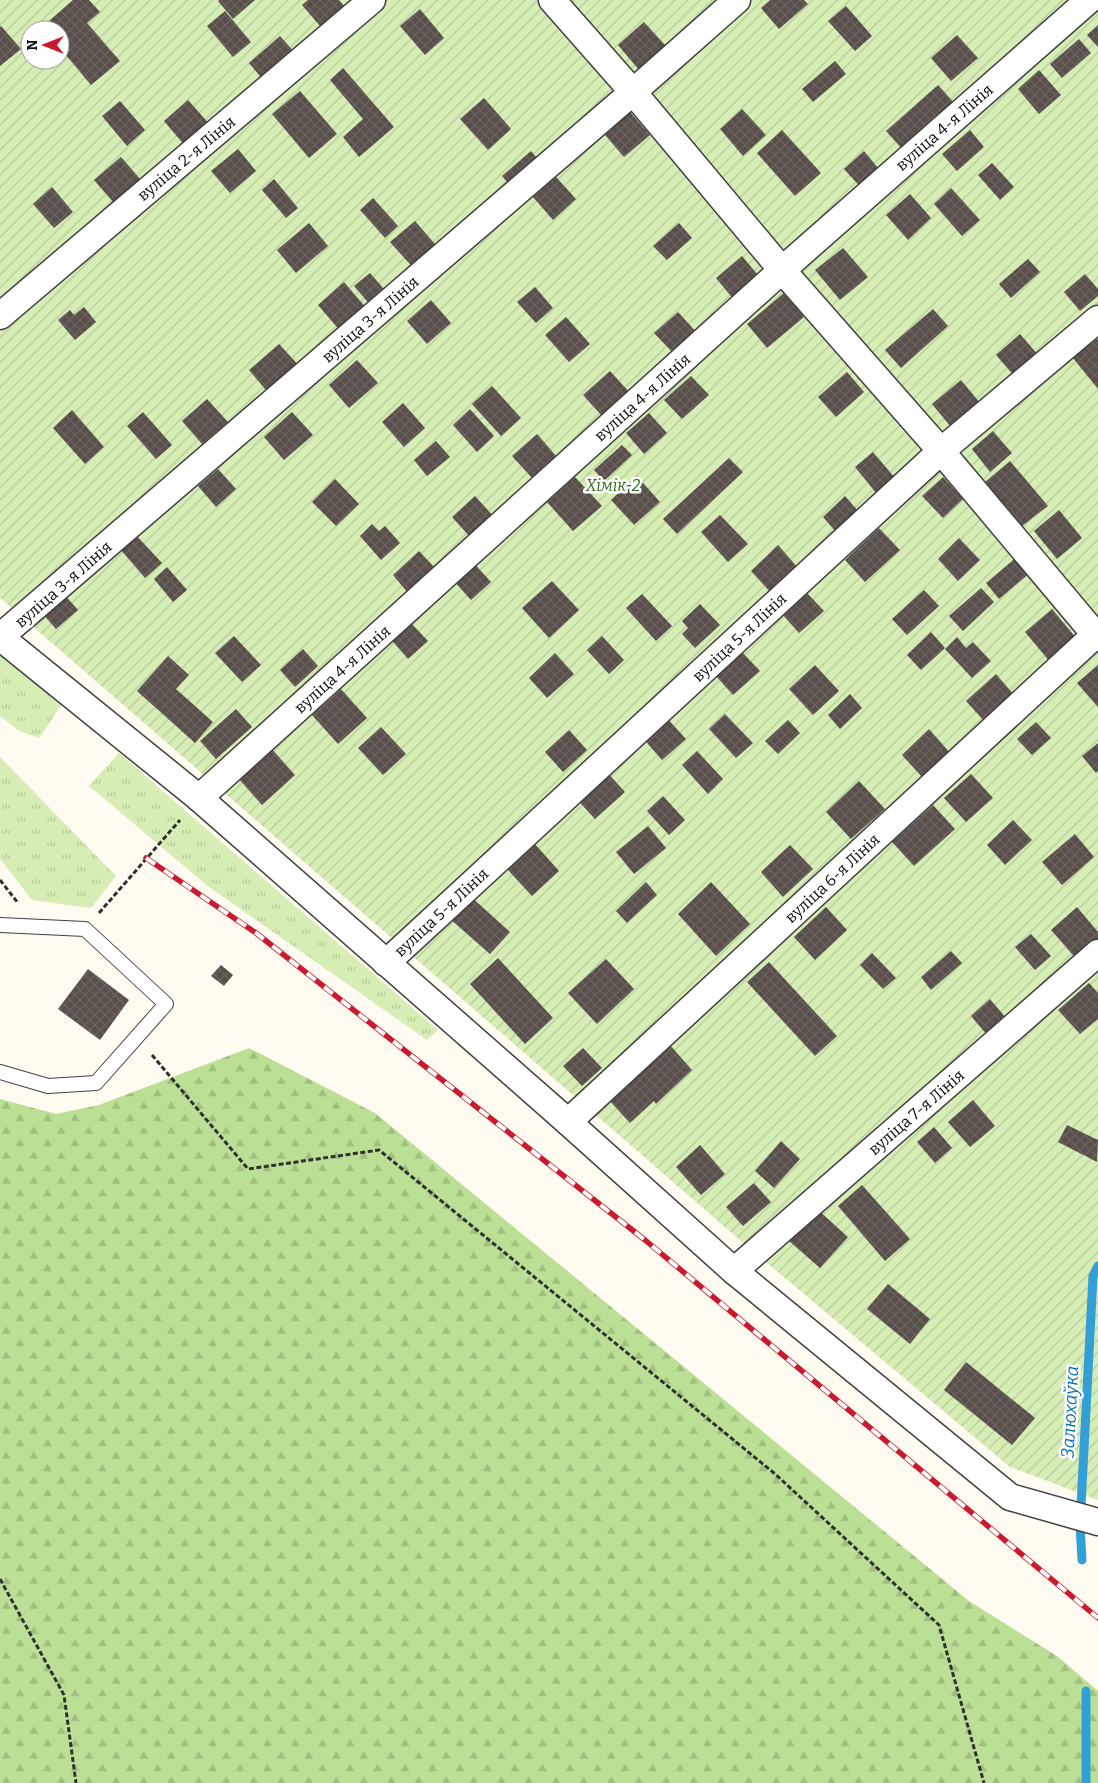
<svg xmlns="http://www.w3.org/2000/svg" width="1098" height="1783" viewBox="0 0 1098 1783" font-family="Bitter,serif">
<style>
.grass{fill:url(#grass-tufts)}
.forest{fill:url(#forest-firs)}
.garden{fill:url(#garden-furrows);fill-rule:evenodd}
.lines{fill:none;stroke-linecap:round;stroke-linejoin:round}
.stream{stroke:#32a0d7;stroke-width:9}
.building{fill:url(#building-cross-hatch)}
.service-casing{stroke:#414141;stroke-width:16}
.minor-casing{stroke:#414141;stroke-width:29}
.path{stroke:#303030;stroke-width:3;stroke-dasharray:5 2.5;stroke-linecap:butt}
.service{stroke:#fff;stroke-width:14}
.minor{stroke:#fff;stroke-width:26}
.rail-casing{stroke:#c91b2f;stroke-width:5.5}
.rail{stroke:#fff;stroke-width:4;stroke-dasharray:11;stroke-linecap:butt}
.labels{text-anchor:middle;stroke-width:5;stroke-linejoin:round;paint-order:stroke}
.street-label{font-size:16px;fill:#0e0e0e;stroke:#fff}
.park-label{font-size:16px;font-style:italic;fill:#306c19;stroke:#fff}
.water-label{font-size:18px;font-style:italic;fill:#0e70aa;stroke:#fff}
</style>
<defs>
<pattern id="grass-tufts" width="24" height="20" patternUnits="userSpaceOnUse" patternTransform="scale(1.25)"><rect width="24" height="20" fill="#d6edb6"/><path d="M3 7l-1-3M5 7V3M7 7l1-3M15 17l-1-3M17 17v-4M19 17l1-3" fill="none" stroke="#b6ca9b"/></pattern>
<pattern id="forest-firs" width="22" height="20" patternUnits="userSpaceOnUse" patternTransform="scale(1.25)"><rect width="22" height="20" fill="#bbdf94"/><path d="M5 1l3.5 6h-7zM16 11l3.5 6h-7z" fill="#a0be7e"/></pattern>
<pattern id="garden-furrows" width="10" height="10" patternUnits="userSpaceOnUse" patternTransform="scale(1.25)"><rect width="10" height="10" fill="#d6edb6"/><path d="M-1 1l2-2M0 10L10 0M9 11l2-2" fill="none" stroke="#b6ca9b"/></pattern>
<pattern id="building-cross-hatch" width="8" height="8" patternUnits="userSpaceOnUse" patternTransform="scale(1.25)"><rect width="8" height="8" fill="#584e4a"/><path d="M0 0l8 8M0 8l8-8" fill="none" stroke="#6b6360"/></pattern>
</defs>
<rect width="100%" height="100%" fill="#fffbf0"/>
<g class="grass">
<polygon points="0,652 63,703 39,738 19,731 0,716"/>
<polygon points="119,753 438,1030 427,1040 209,887 89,786"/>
<polygon points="0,757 116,876 91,908 32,900 0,859"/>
</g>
<polygon class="forest" points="249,1048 375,1113 969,1601 1057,1656 1098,1691 1098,1783 0,1783 0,1099 56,1114 99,1105"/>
<path class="garden" d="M0,0H1098V1500L1010,1467L741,1241L0,598ZM30,30H60V60H30Z"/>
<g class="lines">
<g class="stream">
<polyline points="1082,1560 1080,1525 1093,1276 1098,1266"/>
<polyline points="1086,1691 1086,1783"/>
</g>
</g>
<g class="building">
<polygon points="73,0 89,0 100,12 87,23 120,61 91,85 60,48 60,30 44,30 42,27"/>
<polygon points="219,0 255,0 233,19 218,1"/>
<polygon points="308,0 339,0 344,6 320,26 302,5"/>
<polygon points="770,0 804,0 808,4 779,29 761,8"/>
<polygon points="846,6 872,36 855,51 828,21"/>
<polygon points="420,9 444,38 425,55 400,26"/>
<polygon points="225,11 251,42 233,57 207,26"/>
<polygon points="644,22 666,46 639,70 618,45"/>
<polygon points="1098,25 1098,47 1087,35"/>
<polygon points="1,26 21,49 0,66 0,27"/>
<polygon points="957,35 978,58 951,81 931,58"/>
<polygon points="280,36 295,53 264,81 249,63"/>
<polygon points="1079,39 1091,53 1062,78 1050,64"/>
<polygon points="835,61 846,74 813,102 802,89"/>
<polygon points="343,68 394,127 359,157 343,137 363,119 330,80"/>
<polygon points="1039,70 1061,95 1039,114 1018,89"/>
<polygon points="938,85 956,105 904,151 886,131"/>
<polygon points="300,91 337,134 309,158 272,114"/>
<polygon points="484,98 511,129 488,150 460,119"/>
<polygon points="188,100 211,126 186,147 164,121"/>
<polygon points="120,101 145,130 127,146 102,116"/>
<polygon points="742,109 766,135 743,156 720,129"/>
<polygon points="630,112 650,135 624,157 605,135"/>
<polygon points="782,130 821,173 795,196 757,153"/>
<polygon points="970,130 984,147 957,171 942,154"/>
<polygon points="238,149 256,171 230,193 211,171"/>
<polygon points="531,151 543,165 514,190 502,176"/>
<polygon points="864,151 884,175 865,192 844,169"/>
<polygon points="121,157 147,187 120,210 94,180"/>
<polygon points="992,163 1014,187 1000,200 978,175"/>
<polygon points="556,177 576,199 553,220 533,197"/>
<polygon points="274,179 298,208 286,218 262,190"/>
<polygon points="52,187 73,212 54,228 33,204"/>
<polygon points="951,188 980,220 962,236 934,204"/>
<polygon points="910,194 931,218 908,240 886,215"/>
<polygon points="373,198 398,226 385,238 360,210"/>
<polygon points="415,221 441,251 417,272 390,242"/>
<polygon points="309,223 328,246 296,273 277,250"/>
<polygon points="679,223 692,238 667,260 653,246"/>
<polygon points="843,248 868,277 840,300 815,270"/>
<polygon points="742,256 762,280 735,301 716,278"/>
<polygon points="1028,259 1040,272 1011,298 999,284"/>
<polygon points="370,273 389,295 373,308 354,286"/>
<polygon points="1085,274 1098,289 1098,296 1080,311 1064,292"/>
<polygon points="344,282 367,309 341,332 318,305"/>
<polygon points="535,287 553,308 536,323 517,302"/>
<polygon points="784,293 804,317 767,348 747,324"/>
<polygon points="431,300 451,323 427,344 407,321"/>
<polygon points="84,307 96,322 75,340 58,320 70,310 74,315"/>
<polygon points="933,309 948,326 901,368 885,350"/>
<polygon points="678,312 698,334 675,355 654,333"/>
<polygon points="566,317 590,344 569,362 545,335"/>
<polygon points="1020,334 1039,356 1015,377 996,355"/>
<polygon points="1097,339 1098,340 1098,389 1073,358"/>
<polygon points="279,344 302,369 271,396 249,370"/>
<polygon points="357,360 378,383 349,408 329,385"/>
<polygon points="610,371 630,393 603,417 583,395"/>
<polygon points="847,372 864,392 836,417 818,397"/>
<polygon points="691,376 709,395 682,419 664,400"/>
<polygon points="961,380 980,403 951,427 932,404"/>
<polygon points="492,386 521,418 501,436 472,404"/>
<polygon points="207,399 228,422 202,444 182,421"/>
<polygon points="403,403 425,428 404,447 382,422"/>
<polygon points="470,409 494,436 477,452 453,425"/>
<polygon points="72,410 104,447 85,464 53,428"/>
<polygon points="143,412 172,445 156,459 127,426"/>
<polygon points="292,412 313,435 284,460 264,437"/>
<polygon points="649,413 667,433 644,454 626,433"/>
<polygon points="993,431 1012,453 990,472 972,449"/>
<polygon points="537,434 557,457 533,479 512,456"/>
<polygon points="436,441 450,457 427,476 414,460"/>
<polygon points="622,445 632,455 604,481 594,470"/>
<polygon points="873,452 895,478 877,494 855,467"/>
<polygon points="729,458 743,472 677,534 663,519"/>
<polygon points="1010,461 1048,506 1022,526 985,482"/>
<polygon points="218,469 236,489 216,507 198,486"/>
<polygon points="637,476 660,502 634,525 611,500"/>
<polygon points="575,477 602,506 573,531 547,502"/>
<polygon points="943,477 963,499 943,518 922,496"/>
<polygon points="335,479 359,504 336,526 312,502"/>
<polygon points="475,496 494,517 471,538 452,517"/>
<polygon points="845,496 859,512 837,533 823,517"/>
<polygon points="1059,510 1082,538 1057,559 1034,531"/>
<polygon points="720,515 748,544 728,562 701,532"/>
<polygon points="372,524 379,531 385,526 400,543 381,560 360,536"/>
<polygon points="879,528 900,550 865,582 845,560"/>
<polygon points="136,535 162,563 145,578 120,549"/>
<polygon points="959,538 980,560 958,581 938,559"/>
<polygon points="778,545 799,569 772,594 751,571"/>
<polygon points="419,551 435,568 408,593 393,575"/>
<polygon points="1018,556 1031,572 999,599 986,583"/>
<polygon points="473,562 491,582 471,600 453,580"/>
<polygon points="167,567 187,590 173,602 154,579"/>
<polygon points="552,581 579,610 549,638 522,608"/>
<polygon points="981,588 994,602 963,631 949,616"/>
<polygon points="924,590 939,606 907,635 892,619"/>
<polygon points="63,593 78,610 56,629 41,612"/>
<polygon points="807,593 824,611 799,633 783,615"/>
<polygon points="642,594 672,626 656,641 626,608"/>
<polygon points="700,604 720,625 695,648 682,634 688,628 682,621"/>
<polygon points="1052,609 1077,639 1050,662 1025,632"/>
<polygon points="408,620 428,641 408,659 389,637"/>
<polygon points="931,632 945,648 921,670 907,655"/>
<polygon points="234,636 261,665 242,682 215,653"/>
<polygon points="602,636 624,660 609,674 587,650"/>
<polygon points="957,637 966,648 973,642 991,661 972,678 945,649"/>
<polygon points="303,649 318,666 295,687 280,670"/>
<polygon points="741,651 760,671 733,695 715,675"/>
<polygon points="555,653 574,674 547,698 529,678"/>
<polygon points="168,656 189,675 176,689 213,722 195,743 137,691"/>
<polygon points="815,665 839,691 813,715 789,689"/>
<polygon points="1098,665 1098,707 1077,683"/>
<polygon points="996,674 1015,696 986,723 966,701"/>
<polygon points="341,689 367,718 338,744 312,715"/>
<polygon points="850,694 862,708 840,729 828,715"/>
<polygon points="236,709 252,727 216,759 200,741"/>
<polygon points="725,714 753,743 736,758 709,729"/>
<polygon points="664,715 686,739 662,760 641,736"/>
<polygon points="788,720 800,733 778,754 765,741"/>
<polygon points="1036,722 1051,738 1032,755 1017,739"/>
<polygon points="381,727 406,754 383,775 358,748"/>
<polygon points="929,729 950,753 923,778 902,755"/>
<polygon points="569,730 587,750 563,772 545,752"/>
<polygon points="1098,743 1098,771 1096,773 1082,756"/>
<polygon points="270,747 295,775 262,805 237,777"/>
<polygon points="697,751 723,779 708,794 682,765"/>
<polygon points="604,769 625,792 595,819 574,796"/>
<polygon points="971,774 993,798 966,822 944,798"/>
<polygon points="859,781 885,809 851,839 826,812"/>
<polygon points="663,796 685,820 669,835 647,811"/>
<polygon points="933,805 955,829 914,866 892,842"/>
<polygon points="1013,820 1032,840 1005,865 987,845"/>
<polygon points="648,826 666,848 634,874 616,852"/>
<polygon points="1075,834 1094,857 1062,885 1042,862"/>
<polygon points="535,844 559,871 532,896 507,869"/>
<polygon points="790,845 813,869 783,897 761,872"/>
<polygon points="646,882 657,895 627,923 616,911"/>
<polygon points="711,882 750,924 716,956 678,914"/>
<polygon points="469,895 510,932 490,954 449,918"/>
<polygon points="826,907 847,930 815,960 794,937"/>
<polygon points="1077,907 1098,932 1098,945 1079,962 1051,930"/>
<polygon points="1031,934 1051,956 1035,970 1015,947"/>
<polygon points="951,951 962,963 931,990 921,977"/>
<polygon points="872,953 896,978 883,989 860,965"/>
<polygon points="498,958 553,1018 525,1044 470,984"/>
<polygon points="606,959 634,989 597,1024 568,993"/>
<polygon points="769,962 837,1036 815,1056 747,982"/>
<polygon points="221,965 233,975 224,986 211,976"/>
<polygon points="88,969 129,1000 100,1040 58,1009"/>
<polygon points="1089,983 1098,993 1098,1019 1080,1034 1058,1010"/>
<polygon points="990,999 1007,1019 988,1036 971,1016"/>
<polygon points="669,1044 692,1070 656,1104 654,1101 630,1123 608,1099"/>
<polygon points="583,1048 602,1068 582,1086 563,1066"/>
<polygon points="973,1100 995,1126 970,1147 948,1122"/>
<polygon points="1067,1125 1098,1140 1097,1162 1058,1142"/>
<polygon points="934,1127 952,1148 935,1163 917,1142"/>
<polygon points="781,1141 800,1159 774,1188 755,1171"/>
<polygon points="700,1145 725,1174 701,1195 676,1167"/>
<polygon points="754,1183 771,1202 743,1226 726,1207"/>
<polygon points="862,1185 910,1239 885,1261 838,1206"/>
<polygon points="817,1209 848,1237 820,1268 789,1241"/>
<polygon points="888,1284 930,1319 910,1344 867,1309"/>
<polygon points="966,1362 1035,1418 1012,1445 944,1390"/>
</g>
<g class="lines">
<defs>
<polyline id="service" points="0,925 85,929 166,1004 96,1083 48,1086 0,1072"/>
<g id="minor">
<polyline points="552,0 633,92 782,270 941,451 1098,638"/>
<polyline points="0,316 372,0"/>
<polyline points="0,637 199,798 568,1122 734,1271 1010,1497 1098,1522"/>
<polyline points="0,637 633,92 737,0"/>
<polyline points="199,798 782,270 1089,0"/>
<polyline points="386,963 941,451 1098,319"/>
<polyline points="568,1122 1095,635"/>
<polyline points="734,1271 1098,953"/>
</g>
</defs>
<use href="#service" class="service-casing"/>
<use href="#minor" class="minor-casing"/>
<g class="path">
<polyline points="0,880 18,903"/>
<polyline points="99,913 180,820"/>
<polyline points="152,1055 248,1169 379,1150 774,1473 939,1625 984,1783"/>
<polyline points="0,1579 64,1695 76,1783"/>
</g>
<use href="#service" class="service"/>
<use href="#minor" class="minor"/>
<defs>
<polyline id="rail" points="146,858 256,933 645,1240 1098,1618"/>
</defs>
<use href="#rail" class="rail-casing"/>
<use href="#rail" class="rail"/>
</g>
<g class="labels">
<g class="street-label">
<text transform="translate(944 127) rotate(-41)" y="6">вуліца 4-я Лінія</text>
<text transform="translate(186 158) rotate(-40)" y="6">вуліца 2-я Лінія</text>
<text transform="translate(370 319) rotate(-41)" y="6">вуліца 3-я Лінія</text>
<text transform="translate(642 397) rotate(-42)" y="6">вуліца 4-я Лінія</text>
<text transform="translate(63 584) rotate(-41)" y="6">вуліца 3-я Лінія</text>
<text transform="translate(739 637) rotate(-43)" y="6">вуліца 5-я Лінія</text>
<text transform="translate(342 669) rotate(-42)" y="6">вуліца 4-я Лінія</text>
<text transform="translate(832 878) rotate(-43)" y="6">вуліца 6-я Лінія</text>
<text transform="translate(441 912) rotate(-43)" y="6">вуліца 5-я Лінія</text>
<text transform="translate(916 1112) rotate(-41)" y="6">вуліца 7-я Лінія</text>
</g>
<g class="park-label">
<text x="613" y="491">Хімік-2</text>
</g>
<g class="water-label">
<text transform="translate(1070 1412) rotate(-87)" y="6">Залюхаўка</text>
</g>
</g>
<g transform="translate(45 45) rotate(270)"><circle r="24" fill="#ffffff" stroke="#9f9f9f"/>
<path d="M0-4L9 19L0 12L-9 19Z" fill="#c91b2f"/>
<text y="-8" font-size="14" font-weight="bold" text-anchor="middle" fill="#0e0e0e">N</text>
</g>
</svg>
